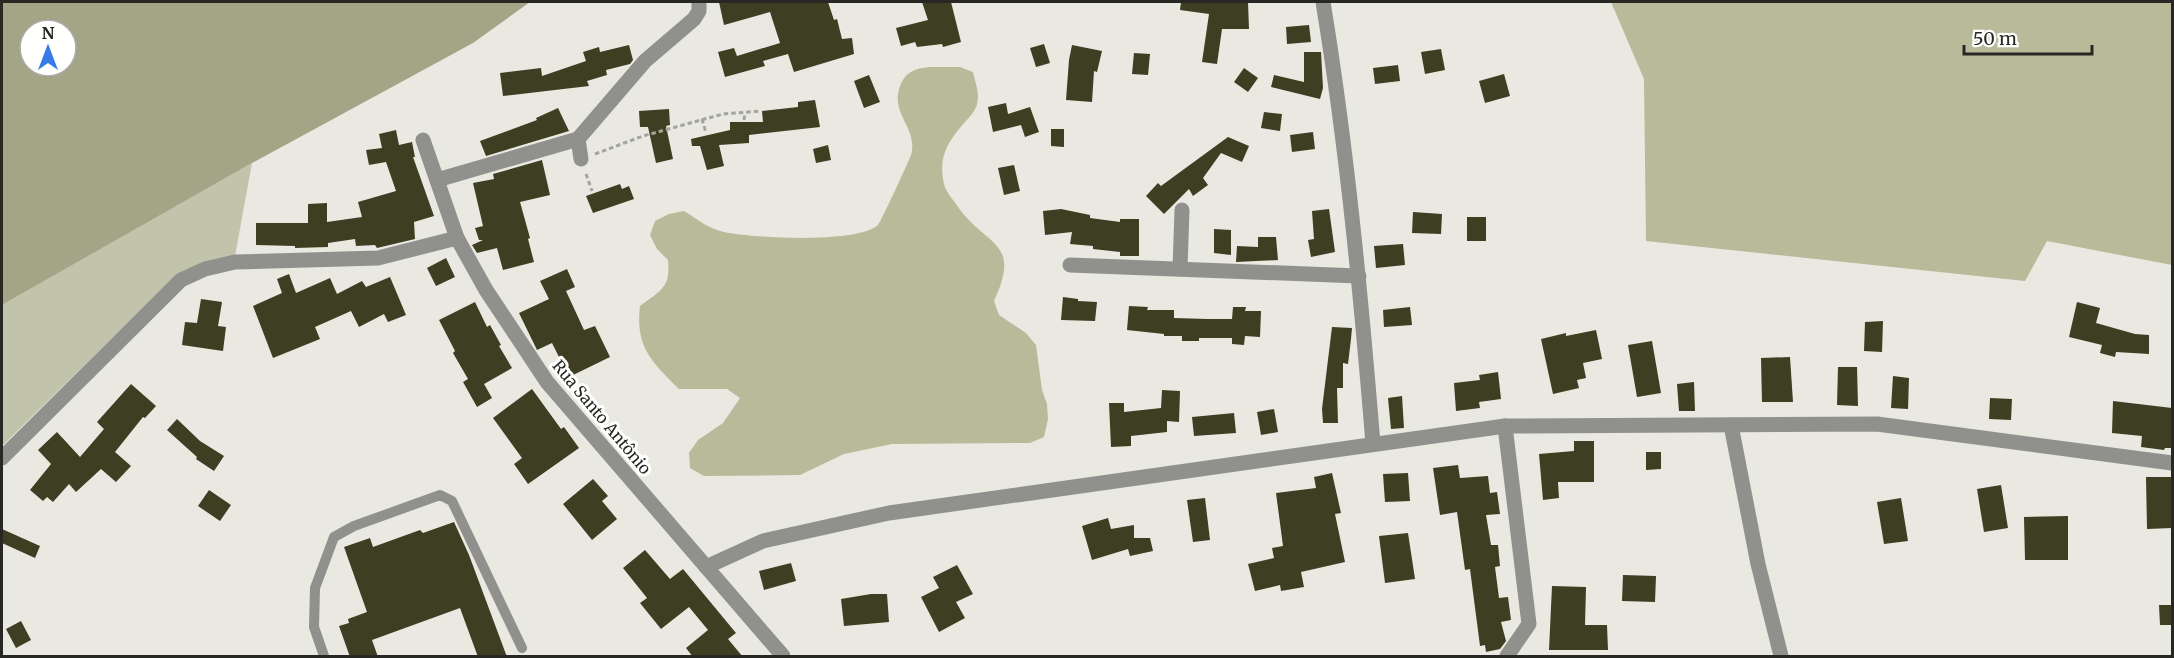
<svg xmlns="http://www.w3.org/2000/svg" width="2174" height="658" viewBox="0 0 2174 658" font-family="Merriweather,serif">
<style>
.green{fill:#c1c3aa}
.forest{fill:#b8ba9a}
.water{fill:#a4a586;fill-rule:evenodd}
.building{fill:#3d3e22}
.lines{fill:none;stroke-linecap:round;stroke-linejoin:round}
.path{stroke:#a4a49e;stroke-width:3;stroke-dasharray:4.5 3;stroke-linecap:butt}
.service{stroke:#90908d;stroke-width:10}
.minor{stroke:#90908d;stroke-width:15}
.labels{text-anchor:middle;stroke-width:6;stroke-linejoin:round;paint-order:stroke}
.street-label{font-size:16px;fill:#272724;stroke:#fffffe}
</style>
<rect width="100%" height="100%" fill="#e9e9e1"/>
<polygon class="green" points="252,163 235,256 176,275 2,446 2,305"/>
<g class="forest">
<polygon points="1611,2 2172,2 2172,265 2047,241 2025,281 1646,241 1644,79"/>
<path d="M929,67H960L973,72C975,82 980,94 977,104C976,110 969,118 964,123C947,143 938,157 944,184C946,192 952,198 956,204C984,247 1023,239 994,301L999,315L1026,333L1036,345L1042,390L1047,404L1048,419L1044,437L1030,443L892,444L844,454L800,475L704,476L690,468L689,453L698,440L723,423L740,398L727,389H679C652,362 635,347 640,306C660,291 671,288 668,260L657,249L650,235L655,221L669,214L684,211C697,219 709,229 724,232C752,238 858,244 878,225C881,222 908,163 911,155C918,131 895,117 898,94C902,75 910,69 929,67Z"/>
</g>
<path class="water" d="M2,2H530L473,43L252,163L2,305ZM30,30H66V66H30Z"/>
<g class="building">
<polygon points="719,2 828,2 834,20 837,19 842,39 852,38 854,54 794,72 788,54 763,61 765,66 725,77 718,52 734,48 737,56 780,43 770,12 724,25"/>
<polygon points="922,2 951,2 961,42 943,47 942,44 917,47 915,42 901,46 896,28 928,20"/>
<polygon points="1181,2 1248,2 1249,29 1222,29 1217,64 1202,62 1209,14 1180,10"/>
<polygon points="1309,25 1311,42 1287,44 1286,27"/>
<polygon points="1044,44 1050,63 1036,67 1030,48"/>
<polygon points="629,45 633,60 630,64 606,70 607,75 587,81 589,86 503,96 500,73 541,68 542,76 586,61 583,52 599,47 600,52"/>
<polygon points="1072,45 1102,51 1097,72 1094,71 1092,102 1066,100 1069,60"/>
<polygon points="1441,49 1445,70 1425,74 1421,52"/>
<polygon points="1304,52 1321,52 1323,88 1320,99 1271,87 1274,75 1304,82"/>
<polygon points="1134,53 1150,54 1148,75 1132,74"/>
<polygon points="1398,65 1400,81 1375,84 1373,68"/>
<polygon points="1244,68 1258,78 1248,92 1234,82"/>
<polygon points="1504,74 1510,96 1485,103 1479,81"/>
<polygon points="869,75 880,102 864,108 854,81"/>
<polygon points="815,100 820,127 749,135 749,143 719,145 724,166 707,170 700,146 692,146 691,139 730,130 730,122 763,122 762,111 798,107 798,102"/>
<polygon points="1006,103 1008,114 1030,107 1039,132 1025,137 1021,125 993,132 988,107"/>
<polygon points="558,108 569,131 486,156 480,141 537,120 536,118"/>
<polygon points="669,109 670,125 666,126 673,159 656,163 648,127 640,127 639,111"/>
<polygon points="1264,112 1282,114 1280,131 1261,128"/>
<polygon points="1051,129 1064,129 1064,147 1051,146"/>
<polygon points="396,130 399,145 412,142 415,157 413,157 434,216 414,222 415,239 377,248 375,245 356,246 355,239 328,243 328,247 295,248 295,246 256,245 256,223 308,223 308,204 327,203 327,222 362,217 358,202 396,191 386,162 369,165 366,150 382,148 379,134"/>
<polygon points="1313,132 1315,149 1292,152 1290,135"/>
<polygon points="1228,137 1249,146 1242,162 1221,153 1203,178 1208,185 1193,196 1189,189 1164,214 1146,196 1158,183 1161,186"/>
<polygon points="828,145 831,160 816,163 813,149"/>
<polygon points="542,160 550,195 520,202 530,238 528,239 534,262 503,270 497,248 477,253 472,245 483,240 479,240 475,228 483,226 473,183 494,179 493,174"/>
<polygon points="1014,165 1020,191 1004,195 998,168"/>
<polygon points="620,184 622,189 629,186 634,199 593,213 586,196"/>
<polygon points="1061,209 1090,215 1090,218 1120,222 1120,219 1139,219 1139,256 1120,256 1120,252 1093,249 1093,246 1070,244 1072,232 1045,235 1043,211"/>
<polygon points="1329,209 1335,252 1311,257 1308,240 1314,239 1312,211"/>
<polygon points="1413,212 1442,214 1441,234 1412,233"/>
<rect x="1467" y="217" width="19" height="24"/>
<polygon points="1214,229 1231,230 1231,255 1214,253"/>
<polygon points="1258,237 1276,237 1278,260 1236,262 1237,246 1258,247"/>
<polygon points="1403,244 1405,265 1376,268 1374,246"/>
<polygon points="446,258 455,277 436,286 427,268"/>
<polygon points="567,269 575,287 566,291 584,330 595,326 610,357 569,377 552,343 537,350 519,313 549,299 540,281"/>
<polygon points="289,274 296,293 330,278 337,294 362,281 366,287 390,277 406,315 388,322 384,314 359,327 351,311 315,327 320,339 273,358 253,306 282,293 277,279"/>
<polygon points="1063,297 1078,299 1078,301 1097,302 1095,321 1061,320"/>
<polygon points="201,299 222,302 218,326 226,327 223,351 182,345 185,322 197,323"/>
<polygon points="475,302 487,327 490,325 501,345 499,346 512,368 484,384 492,398 477,407 463,382 468,379 453,353 455,351 439,320"/>
<polygon points="2077,302 2100,308 2096,323 2135,334 2149,335 2149,354 2116,352 2115,357 2100,353 2102,345 2069,337"/>
<polygon points="1129,306 1148,307 1147,310 1174,310 1174,318 1208,319 1232,319 1233,307 1246,307 1245,311 1261,311 1260,337 1245,336 1244,345 1232,344 1232,338 1199,338 1199,341 1182,341 1182,336 1164,336 1164,334 1127,330"/>
<polygon points="1410,307 1412,325 1384,327 1383,310"/>
<polygon points="1883,321 1882,352 1864,351 1865,322"/>
<polygon points="1332,327 1352,328 1351,339 1348,364 1343,363 1343,388 1337,388 1338,423 1323,423 1322,409"/>
<polygon points="1596,330 1602,359 1583,363 1586,378 1577,380 1579,388 1553,394 1541,339 1566,333 1566,336"/>
<polygon points="1652,341 1661,393 1637,397 1628,345"/>
<polygon points="1790,357 1793,402 1762,402 1761,358"/>
<polygon points="1838,367 1857,367 1858,406 1837,405"/>
<polygon points="1498,372 1501,399 1479,402 1480,408 1456,411 1454,383 1480,380 1479,375"/>
<polygon points="1893,376 1909,378 1908,409 1891,408"/>
<polygon points="1694,382 1695,411 1679,411 1677,384"/>
<polygon points="131,384 156,406 145,418 143,417 115,452 131,466 116,482 101,469 76,492 69,484 53,502 47,497 43,501 30,490 51,464 38,450 57,432 80,457 104,429 97,422"/>
<polygon points="532,389 561,429 564,427 579,448 528,484 514,464 522,458 493,418"/>
<polygon points="1162,390 1180,391 1179,422 1167,421 1167,432 1131,436 1131,446 1111,447 1109,403 1124,403 1124,412 1161,408"/>
<polygon points="1402,396 1404,428 1391,429 1388,398"/>
<polygon points="1990,398 2012,399 2011,420 1989,419"/>
<polygon points="2113,401 2172,408 2172,448 2165,448 2164,450 2141,447 2142,436 2112,433"/>
<polygon points="1274,409 1278,432 1261,435 1257,412"/>
<polygon points="1234,413 1236,433 1194,436 1192,417"/>
<polygon points="177,419 200,441 224,456 214,471 196,459 197,457 167,430"/>
<polygon points="1574,441 1594,441 1594,482 1558,482 1559,498 1543,500 1539,454 1574,451"/>
<polygon points="1646,452 1661,452 1661,469 1646,470"/>
<polygon points="1458,465 1460,478 1488,476 1490,493 1497,492 1500,514 1486,515 1491,545 1498,545 1500,566 1495,567 1499,598 1508,597 1511,620 1501,622 1506,641 1500,649 1486,652 1485,645 1480,646 1470,569 1465,570 1457,512 1440,515 1433,468"/>
<polygon points="1332,473 1341,513 1335,514 1345,562 1301,572 1304,587 1281,591 1280,585 1255,591 1248,564 1274,558 1272,548 1283,546 1276,493 1316,488 1314,477"/>
<polygon points="1408,473 1410,501 1385,502 1383,474"/>
<polygon points="2146,477 2172,477 2172,528 2147,529"/>
<polygon points="593,479 608,496 602,501 617,519 592,540 563,504"/>
<polygon points="2001,485 2008,528 1984,532 1977,489"/>
<polygon points="209,490 231,505 220,521 198,506"/>
<polygon points="1205,498 1210,540 1193,542 1187,500"/>
<polygon points="1901,498 1908,541 1884,544 1877,502"/>
<polygon points="2068,516 2068,560 2025,560 2024,517"/>
<polygon points="1108,518 1111,529 1134,525 1134,538 1150,538 1153,551 1130,556 1128,549 1092,560 1082,526"/>
<polygon points="454,522 469,555 507,657 478,657 460,608 372,640 378,657 350,657 339,626 349,623 348,619 367,612 344,547 370,538 373,547 420,530 423,533"/>
<polygon points="2,529 40,546 35,558 2,543"/>
<polygon points="1408,533 1415,579 1385,583 1379,536"/>
<polygon points="645,550 670,579 683,569 736,633 728,639 743,657 693,657 686,648 708,630 689,607 661,629 640,603 647,598 623,568"/>
<polygon points="791,563 796,581 764,590 759,571"/>
<polygon points="957,565 973,594 956,602 965,618 939,632 921,597 939,588 933,577"/>
<polygon points="1623,575 1656,576 1655,602 1622,601"/>
<polygon points="1552,586 1586,587 1585,625 1607,625 1608,650 1549,650"/>
<polygon points="871,594 887,594 889,622 844,626 841,599"/>
<polygon points="2159,605 2172,605 2172,625 2160,625"/>
<polygon points="21,621 31,640 16,648 6,629"/>
</g>
<g class="lines">
<g class="path">
<polyline points="702,119 706,133"/>
<polyline points="744,120 745,113"/>
<polyline points="595,154 643,136 723,114 761,111"/>
<polyline points="586,174 592,191"/>
</g>
<polyline class="service" points="324,656 314,627 315,588 334,537 354,526 440,495 452,501 522,648"/>
<g class="minor">
<path d="M1323,2C1347,148 1361,296 1373,444"/>
<polyline points="578,139 581,159"/>
<polyline points="423,140 457,238 486,290 547,382 783,656"/>
<polyline points="437,180 578,139 645,61 694,19 699,11 699,2"/>
<polyline points="1070,265 1359,276"/>
<polyline points="1180,269 1182,210"/>
<polyline points="1731,425 1758,564 1781,656"/>
<polyline points="1505,426 1529,624 1507,656"/>
<polyline points="2,458 181,280 205,269 235,262 378,258 457,238"/>
<polyline points="706,567 763,541 889,513 1505,426 1877,424 2172,463"/>
</g>
</g>
<g class="labels">
<g class="street-label">
<text transform="translate(602 417) rotate(50)" y="6">Rua Santo Antônio</text>
</g>
</g>
<rect width="2174" height="658" fill="none" stroke="#272724" stroke-width="6"/>
<g transform="translate(48 48)"><circle r="28" fill="#fffffe" stroke="#a9a9a7" stroke-width="1.5"/>
<path d="M0-4.5L10 22L0 15L-10 22Z" fill="#387be9"/>
<text y="-9" font-size="16" font-weight="bold" text-anchor="middle" fill="#272724">N</text>
</g>
<path d="M1964 45v9h128v-9" fill="none" stroke="#272724" stroke-width="3"/>
<text x="1973" y="45" font-size="18" fill="#272724" stroke="#fffffe" stroke-width="4.5" paint-order="stroke">50 m</text>
</svg>
